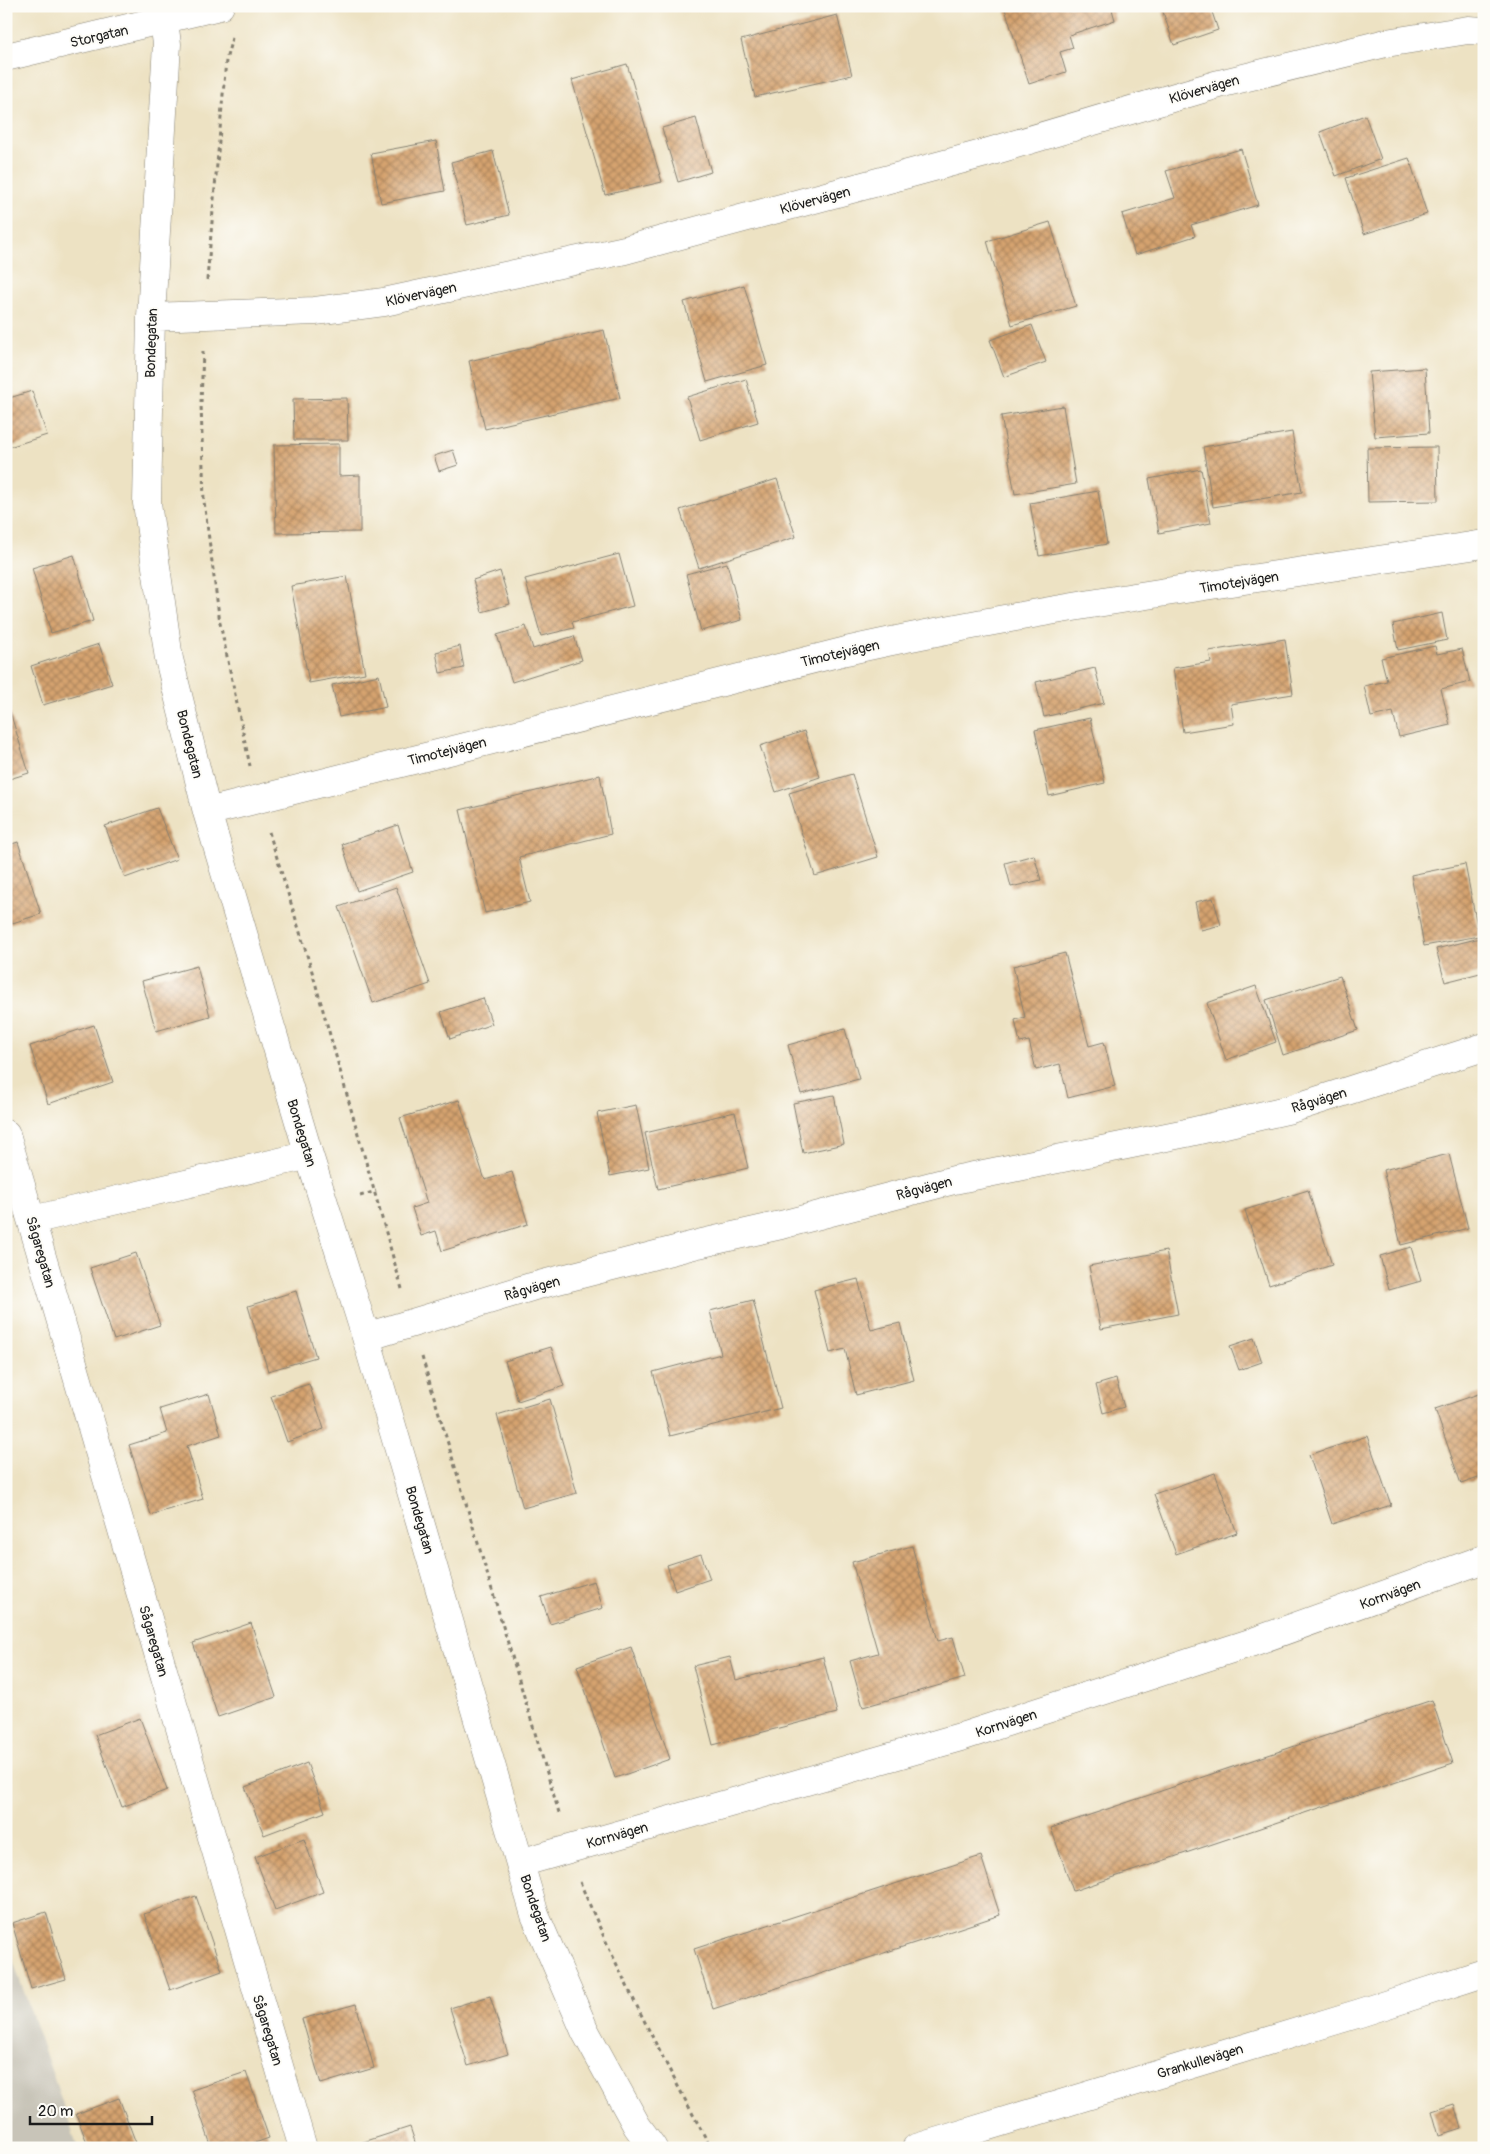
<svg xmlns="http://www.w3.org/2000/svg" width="1490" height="2154" font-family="Pangolin,sans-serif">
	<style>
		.railway { fill: #c8c4b8 }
		.building { fill: url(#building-cross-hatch) }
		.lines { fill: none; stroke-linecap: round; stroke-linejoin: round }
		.minor-casing { stroke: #847f70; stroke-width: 29 }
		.tertiary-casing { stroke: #847f70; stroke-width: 29 }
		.path { stroke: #847f70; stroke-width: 3; stroke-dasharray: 4 4; stroke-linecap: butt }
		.minor { stroke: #fff; stroke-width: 28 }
		.tertiary { stroke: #fff; stroke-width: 28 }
		.labels { text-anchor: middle; stroke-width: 4; stroke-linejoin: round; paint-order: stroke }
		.street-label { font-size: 14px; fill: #1c1c1c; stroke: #fdfcf7 }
	</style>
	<defs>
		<pattern id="building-cross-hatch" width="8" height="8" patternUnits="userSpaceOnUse" patternTransform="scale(1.25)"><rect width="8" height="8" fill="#d5a370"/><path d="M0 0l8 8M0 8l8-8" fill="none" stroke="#ac845b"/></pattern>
	</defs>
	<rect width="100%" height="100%" fill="#fdfcf7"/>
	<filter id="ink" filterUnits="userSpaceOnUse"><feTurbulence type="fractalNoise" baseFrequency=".02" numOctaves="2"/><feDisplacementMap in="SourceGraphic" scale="10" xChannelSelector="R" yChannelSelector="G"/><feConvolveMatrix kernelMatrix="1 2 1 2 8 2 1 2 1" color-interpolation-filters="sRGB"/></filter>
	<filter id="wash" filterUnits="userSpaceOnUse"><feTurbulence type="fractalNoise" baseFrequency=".0096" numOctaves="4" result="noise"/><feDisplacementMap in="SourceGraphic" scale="20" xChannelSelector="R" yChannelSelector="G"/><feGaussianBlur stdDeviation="1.12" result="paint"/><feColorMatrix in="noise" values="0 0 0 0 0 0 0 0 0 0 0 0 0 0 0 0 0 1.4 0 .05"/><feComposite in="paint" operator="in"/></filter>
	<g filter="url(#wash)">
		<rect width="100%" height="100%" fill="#ede2c3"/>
		<path class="railway" d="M6 1940 78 2148H6Z"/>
		<g id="blocks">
			<path class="building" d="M1004 6H1111L1115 20 1069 35 1073 48 1060 52 1066 72 1029 84Z
				M1161 6H1210L1218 30 1174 45Z
				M1214 6H1233V7L1216 12Z
				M837 15 852 75 755 97 741 40Z
				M627 64 662 182 605 195 572 80Z
				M1365 115 1381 159 1336 176 1320 132Z
				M696 118 711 172 678 182 662 128Z
				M436 141 445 191 381 203 371 153Z
				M1241 149 1258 205 1191 225 1195 236 1135 255 1122 214 1175 198 1166 171Z
				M493 151 509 215 467 225 451 162Z
				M1409 158 1427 214 1364 234 1346 178Z
				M1050 222 1076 306 1012 325 987 241Z
				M744 285 767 365 707 382 684 302Z
				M1032 325 1046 362 1004 377 990 340Z
				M604 330 620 398 485 429 469 361Z
				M1425 368 1429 433 1375 437 1369 372Z
				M746 379 758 422 700 440 687 397Z
				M32 391 47 435 6 448V399Z
				M347 398 348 440H294L293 399Z
				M1063 406 1076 484 1015 494 1001 416Z
				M1292 432 1302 492 1213 507 1203 447Z
				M339 444V476L360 475V532L276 533 274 445Z
				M1437 447 1438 501 1368 502 1367 448Z
				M453 450 458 465 439 471 434 456Z
				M1201 469 1211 523 1159 533 1149 479Z
				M777 479 796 537 699 568 680 510Z
				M1098 491 1107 544 1039 556 1030 503Z
				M619 554 633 606 572 622 574 628 541 636 525 579Z
				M74 555 93 621 51 633 32 568Z
				M727 563 742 620 701 631 686 574Z
				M500 571 510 604 482 612 473 580Z
				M347 576 365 673 309 683 291 586Z
				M1442 613 1447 640 1398 650 1393 624Z
				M526 626 533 649 574 636 582 660 512 682 497 635Z
				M1285 639 1293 694 1231 704 1234 724 1183 732 1173 668 1211 662 1209 651Z
				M99 644 112 684 43 705 31 666Z
				M460 646 464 668 440 673 436 652Z
				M1435 646 1437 654 1462 649 1470 682 1441 689 1450 725 1399 737 1393 712 1371 717 1364 686 1387 681 1381 658Z
				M1095 668 1104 703 1044 717 1036 682Z
				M379 675 386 707 339 717 332 685Z
				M10 712 29 773 6 780V713Z
				M1090 718 1105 783 1049 796 1035 730Z
				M804 731 820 777 776 792 760 746Z
				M852 774 878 857 815 876 789 793Z
				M600 775 611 834 519 857 530 902 485 913 460 810Z
				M157 808 177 859 125 878 105 826Z
				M398 825 413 872 357 891 342 844Z
				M18 842 41 914 6 925V846Z
				M1034 855 1041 880 1011 887 1005 863Z
				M1465 864 1479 936 1424 946 1411 875Z
				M396 887 430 984 373 1003 339 907Z
				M1213 898 1221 925 1201 930 1195 902Z
				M1484 937V972L1445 982 1436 949Z
				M1065 953 1089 1046 1104 1042 1115 1086 1068 1098 1060 1064 1036 1070 1029 1041 1020 1043 1015 1020 1025 1017 1013 966Z
				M197 966 210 1016 156 1031 142 981Z
				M1340 976 1358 1030 1283 1055 1266 1000Z
				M1256 986 1276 1042 1226 1060 1207 1003Z
				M483 998 492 1024 450 1039 441 1012Z
				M94 1025 113 1082 48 1104 30 1046Z
				M845 1029 859 1079 801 1094 788 1045Z
				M834 1095 844 1144 803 1153 793 1103Z
				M459 1100 485 1180 512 1172 528 1224 442 1251 436 1231 421 1236 412 1208 427 1203 400 1118Z
				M636 1105 649 1168 610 1176 597 1113Z
				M735 1112 748 1168 658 1189 645 1133Z
				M1449 1154 1468 1228 1401 1245 1383 1170Z
				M1308 1190 1332 1265 1269 1285 1245 1210Z
				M1411 1247 1421 1281 1389 1290 1380 1256Z
				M1166 1251 1178 1314 1101 1329 1089 1266Z
				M136 1253 160 1325 114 1340 90 1268Z
				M858 1279 871 1330 900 1323 914 1380 856 1395 845 1349 830 1353 814 1290Z
				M296 1291 316 1357 268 1371 248 1306Z
				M753 1300 781 1408 670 1436 653 1372 721 1354 710 1311Z
				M1254 1338 1262 1362 1239 1370 1230 1346Z
				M551 1347 564 1386 518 1401 505 1361Z
				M1116 1379 1124 1407 1103 1413 1096 1385Z
				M309 1384 324 1429 287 1442 271 1396Z
				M1484 1392V1476L1461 1484 1435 1409Z
				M209 1394 221 1435 187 1446 203 1499 151 1515 129 1445 167 1433 160 1409Z
				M550 1399 577 1493 523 1508 497 1415Z
				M1367 1436 1391 1505 1332 1524 1309 1455Z
				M1215 1473 1237 1533 1176 1554 1154 1494Z
				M912 1546 938 1641 953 1637 965 1678 863 1707 850 1661 878 1653 852 1562Z
				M701 1554 710 1579 675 1591 667 1565Z
				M594 1581 603 1608 550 1624 541 1597Z
				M251 1623 276 1697 218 1717 193 1643Z
				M631 1647 670 1759 615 1778 577 1666Z
				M730 1657 736 1680 823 1657 837 1713 713 1745 693 1666Z
				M1432 1700 1453 1763 1073 1891 1051 1828Z
				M140 1718 167 1790 122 1807 95 1735Z
				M307 1763 325 1812 264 1835 245 1787Z
				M304 1839 323 1892 275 1910 255 1857Z
				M981 1856 1000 1915 713 2009 694 1949Z
				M196 1896 222 1971 170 1990 144 1914Z
				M46 1912 66 1979 31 1989 12 1923Z
				M490 1996 508 2054 468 2066 450 2008Z
				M356 2004 374 2068 321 2084 302 2019Z
				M246 2072 269 2138 241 2148H212L192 2090Z
				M119 2098 136 2143 124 2148H89L76 2114Z
				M1454 2104 1461 2129 1439 2136 1432 2111Z
				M410 2127 417 2148H351V2146Z"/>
		</g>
	</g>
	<g filter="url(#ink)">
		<use href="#blocks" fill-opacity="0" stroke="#847f70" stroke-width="1"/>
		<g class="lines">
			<defs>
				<path id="minor" d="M162 6 167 44 151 317 147 503 169 659 207 812 309 1155 366 1337 535 1915 585 2031 637 2126 653 2148
					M6 57 220 6
					M151 317 315 311 384 302 625 250 982 154 1219 84 1386 43 1468 30 1484 31
					M207 812 846 651C1056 604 1271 577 1484 544
					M6 1134 303 2148
					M32 1220 309 1155
					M366 1337 531 1287 698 1244 781 1225 954 1180 1186 1133 1291 1109 1484 1047
					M520 1863 964 1736 1250 1643 1484 1559"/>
				<path id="tertiary" d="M916 2148 1360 2013 1484 1973"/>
			</defs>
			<use href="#minor" class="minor-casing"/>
			<use href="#tertiary" class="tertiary-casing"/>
			<path class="path" d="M207 280 226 60 232 38
				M203 351 201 403 204 501 220 623 250 766
				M269 832 311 968 402 1289
				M360 1196 376 1191
				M422 1357 560 1816
				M580 1882C618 1973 664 2061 711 2148"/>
			<use href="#minor" class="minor"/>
			<use href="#tertiary" class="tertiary"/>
		</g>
	</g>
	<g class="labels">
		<g class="street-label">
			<text transform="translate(99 36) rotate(-13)" y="5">Storgatan</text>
			<text transform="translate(1204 89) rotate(-16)" y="5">Klövervägen</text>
			<text transform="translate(815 200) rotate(-15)" y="5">Klövervägen</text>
			<text transform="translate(421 294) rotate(-12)" y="5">Klövervägen</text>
			<text transform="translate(151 343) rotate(-88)" y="5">Bondegatan</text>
			<text transform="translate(1239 582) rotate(-9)" y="5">Timotejvägen</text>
			<text transform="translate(840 653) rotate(-13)" y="5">Timotejvägen</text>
			<text transform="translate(190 744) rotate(76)" y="5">Bondegatan</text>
			<text transform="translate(447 751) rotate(-14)" y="5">Timotejvägen</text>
			<text transform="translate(1319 1100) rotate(-17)" y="5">Rågvägen</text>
			<text transform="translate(302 1133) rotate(73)" y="5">Bondegatan</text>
			<text transform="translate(924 1188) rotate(-15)" y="5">Rågvägen</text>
			<text transform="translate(41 1252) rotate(74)" y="5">Sågaregatan</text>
			<text transform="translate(532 1288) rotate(-16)" y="5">Rågvägen</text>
			<text transform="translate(420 1520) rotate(74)" y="5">Bondegatan</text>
			<text transform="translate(1390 1594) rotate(-20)" y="5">Kornvägen</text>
			<text transform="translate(154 1641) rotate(74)" y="5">Sågaregatan</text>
			<text transform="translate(1006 1723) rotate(-18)" y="5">Kornvägen</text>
			<text transform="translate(617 1835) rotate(-16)" y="5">Kornvägen</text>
			<text transform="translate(536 1908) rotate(71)" y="5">Bondegatan</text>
			<text transform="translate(268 2030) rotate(73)" y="5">Sågaregatan</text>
			<text transform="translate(1200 2061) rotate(-17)" y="5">Grankullevägen</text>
		</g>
	</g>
	<rect width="1490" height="2154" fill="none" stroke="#fdfcf7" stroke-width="25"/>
	<path d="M30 2116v8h122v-8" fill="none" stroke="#1c1c1c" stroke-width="2.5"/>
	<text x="38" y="2116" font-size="15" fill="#1c1c1c" stroke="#fdfcf7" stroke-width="4" paint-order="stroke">20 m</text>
</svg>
